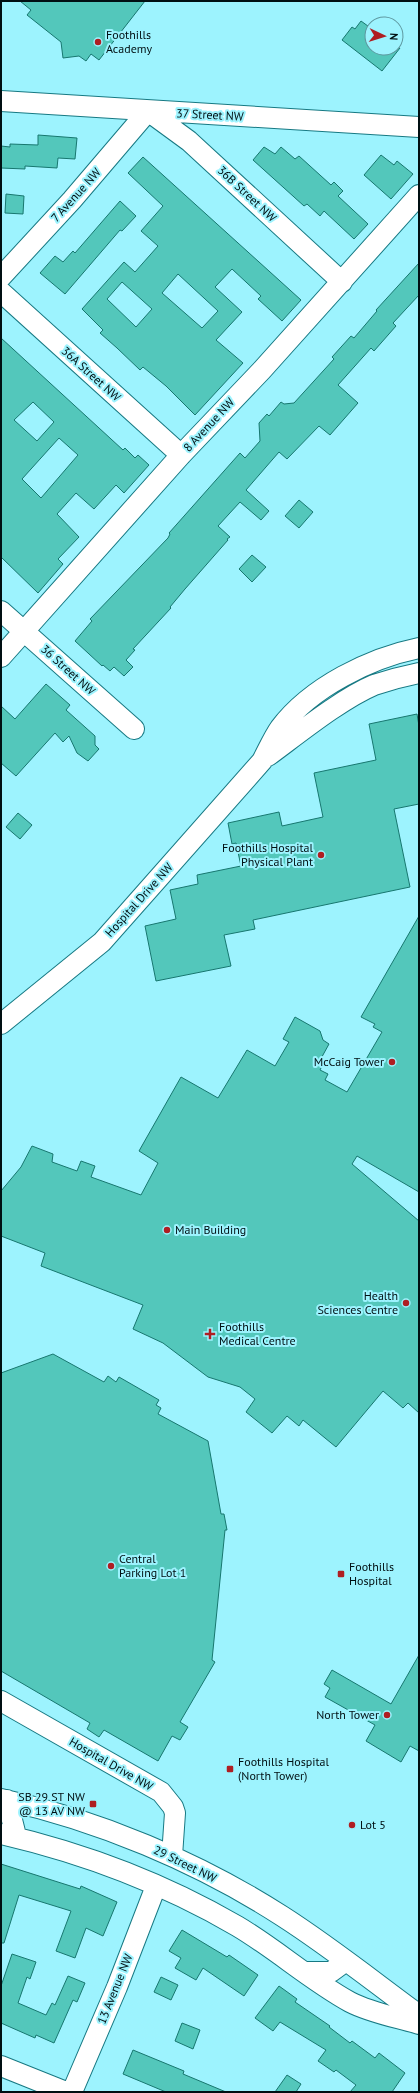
<svg xmlns="http://www.w3.org/2000/svg" width="420" height="2093" font-family="'PT Sans',sans-serif">
	<style>
		.building { fill: #53c7bb; stroke: #17776f; fill-rule: evenodd }
		.lines { fill: none; stroke-linecap: round; stroke-linejoin: round }
		.minor-casing { stroke: #177983; stroke-width: 22 }
		.minor { stroke: #fff; stroke-width: 20 }
		.poi-dot { fill: #af1e22; stroke: #9df3fe; stroke-width: 1.5 }
		.labels { text-anchor: middle; stroke-width: 4; stroke-linejoin: round; paint-order: stroke }
		.poi-label { font-size: 12px; fill: #000f12; stroke: #9df3fe; text-anchor: start }
		.street-label { font-size: 12px; fill: #000f12; stroke: #9df3fe }
	</style>
	<rect width="100%" height="100%" fill="#9df3fe"/>
	<path class="building" d="M20 1H145L99 60 91 54 86 61 79 56 63 58 61 42 27 15 31 10Z
		M361 21 372 29V48H400L382 71 342 40 352 27 355 29Z
		M38 135 77 138 75 159 58 158 57 168 25 166V169L1 168V146L10 147V144L38 145Z
		M264 147 275 154 281 147 295 159 299 156 331 185 334 182 343 191 338 196 368 224 354 239 324 211 320 216 307 204 304 206 253 160Z
		M381 155 394 165 397 161 413 174 391 199 364 175Z
		M143 157 301 300 282 321 258 299 261 296 232 269 215 287 242 312 216 340 243 363 195 415 166 386 143 367 140 370 117 348 100 333 103 330 82 309 124 262 135 272 158 246 141 231 163 206 128 173ZM178 274 218 311 202 328 162 293ZM122 282 152 309 136 327 107 299Z
		M6 194 24 196 23 214 5 213Z
		M120 201 136 216 122 231 120 230 65 294 40 273 55 256 63 262 73 251 75 253Z
		M419 263V295L393 323 396 326 374 351 371 348 338 385 358 403 330 435 319 426 287 459 279 452 246 490 269 511 261 520 240 502 218 526 230 537 227 539 228 540 185 589 170 607 171 608 133 649 135 650 126 660 133 667 124 676 114 667 110 671 103 665 102 666 75 641 92 621 90 619 168 538 170 534 169 533 240 453 245 458 260 441 259 423 267 414 269 416 281 402 284 404 294 403 334 359 332 357 351 336 354 338 377 311 376 310Z
		M1 338 123 450 125 448 135 458 138 455 149 465 124 493 116 485 94 509 76 493 57 514 79 537 58 559 63 564 38 593 1 557ZM33 402 54 422 37 441 14 420ZM59 438 78 455 41 498 22 479Z
		M299 500 313 512 299 528 285 516Z
		M252 555 266 567 252 582 239 569Z
		M46 684 70 705 66 710 95 736V745L99 749 88 761 77 753 69 736 63 742 55 733 16 776 1 763V706L15 719Z
		M417 714 419 726V804L394 809 410 887 253 920 255 929 224 935 231 966 156 981 145 926 176 919 170 890 198 884 197 875 241 866 236 843 232 844 228 823 279 812 282 826 323 817 314 773 376 760 369 724Z
		M18 813 32 825 20 839 6 827Z
		M419 916V1192L357 1156 352 1164 419 1221V1413L408 1403 403 1408 383 1391 336 1447 303 1420 299 1426 287 1416 272 1433 246 1412 255 1399 240 1387 208 1377 163 1343 133 1329 143 1305 41 1266 45 1253 1 1236V1191L21 1167 32 1146 53 1154 52 1162 77 1171 81 1161 95 1166 91 1177 141 1195 158 1163 139 1151 181 1077 218 1098 247 1050 275 1066 289 1042 283 1039 295 1017 320 1031 323 1040 329 1044 318 1064 322 1066 320 1070 328 1074 325 1080 347 1092 382 1032 373 1027 375 1024 361 1017Z
		M53 1354 104 1382 108 1376 116 1382 119 1377 159 1400 156 1405 161 1408 158 1414 208 1441 221 1514H224L227 1530H225L212 1660 215 1662 180 1722 188 1727 180 1740 172 1736 158 1761 104 1730 99 1737 87 1729 90 1723 1 1671V1373Z
		M419 1655V1751L410 1746 401 1762 366 1741 375 1725 325 1697 330 1688 324 1684 332 1670 391 1704Z
		M1 1864 80 1889 81 1886 117 1902 103 1936 86 1928 75 1958 56 1951 71 1911 19 1895 4 1943H1Z
		M182 1930 227 1957 229 1955 258 1975 244 1996 203 1968 196 1980 175 1968 181 1958 169 1951Z
		M12 1954 36 1962 30 1979 27 1977 18 2003 46 2015 52 2003 55 2005 68 1976 85 1983 77 2002 73 2000 54 2043 36 2035 35 2038 1 2023V1986Z
		M161 1977 178 1985 171 2000 154 1992Z
		M279 1986 297 1999 295 2002 330 2026 329 2027 350 2043 352 2041 375 2058 379 2053 405 2073 392 2092H350L356 2085 336 2070 334 2072 318 2061 326 2050 280 2022 273 2031 255 2018Z
		M182 2023 200 2030 193 2049 175 2041Z
		M133 2050 184 2071 183 2074 226 2092H166L123 2074Z
		M287 2075 301 2084 296 2092H275Z"/>
	<g class="lines">
		<defs>
			<path id="minor" d="M1 101 419 127
				M148 111 189 141 342 282
				M1 277 72 200 148 111
				M1 292 181 455
				M1 611 134 729
				M1 657 181 455 262 370 419 195
				M268 756C298 734 341 699 374 685 389 680 404 676 419 673
				M1 1024 102 942 262 761C268 750 273 738 280 728 311 687 370 658 419 648
				M1 1701 161 1792 173 1807 175 1813 172 1856
				M1 1799C98 1820 198 1862 282 1916 329 1946 374 1982 419 2015
				M7 1800 16 1836
				M1 1834C83 1853 163 1883 237 1926 276 1949 310 1980 350 2002 371 2013 396 2017 419 2024
				M304 1972H331L346 1961
				M1 2066 66 2092
				M72 2092 117 1987 156 1886"/>
		</defs>
		<use href="#minor" class="minor-casing"/>
		<use href="#minor" class="minor"/>
	</g>
	<g class="poi-dot">
		<circle cx="98" cy="42" r="4"/>
		<circle cx="321" cy="855" r="4"/>
		<circle cx="392" cy="1062" r="4"/>
		<circle cx="167" cy="1230" r="4"/>
		<circle cx="406" cy="1303" r="4"/>
		<path d="M208 1328h4v4h4v4h-4v4h-4v-4h-4v-4h4z"/>
		<circle cx="111" cy="1566" r="4"/>
		<rect x="337" y="1570" width="8" height="8" rx="2"/>
		<circle cx="387" cy="1715" r="4"/>
		<rect x="226" y="1765" width="8" height="8" rx="2"/>
		<rect x="89" y="1800" width="8" height="8" rx="2"/>
		<circle cx="352" cy="1825" r="4"/>
	</g>
	<g class="labels">
		<g class="poi-label">
			<text x="106" y="39">Foothills<tspan x="106" dy="14">Academy</tspan></text>
			<text x="313" y="852" text-anchor="end">Foothills Hospital<tspan x="313" dy="14">Physical Plant</tspan></text>
			<text x="384" y="1066" text-anchor="end">McCaig Tower</text>
			<text x="175" y="1234">Main Building</text>
			<text x="398" y="1300" text-anchor="end">Health<tspan x="398" dy="14">Sciences Centre</tspan></text>
			<text x="219" y="1331">Foothills<tspan x="219" dy="14">Medical Centre</tspan></text>
			<text x="119" y="1563">Central<tspan x="119" dy="14">Parking Lot 1</tspan></text>
			<text x="349" y="1571">Foothills<tspan x="349" dy="14">Hospital</tspan></text>
			<text x="379" y="1719" text-anchor="end">North Tower</text>
			<text x="238" y="1766">Foothills Hospital<tspan x="238" dy="14">(North Tower)</tspan></text>
			<text x="85" y="1801" text-anchor="end">SB 29 ST NW<tspan x="85" dy="14">@ 13 AV NW</tspan></text>
			<text x="360" y="1829">Lot 5</text>
		</g>
		<g class="street-label">
			<text transform="translate(210 115) rotate(3)" y="4">37 Street NW</text>
			<text transform="translate(247 194) rotate(43)" y="4">36B Street NW</text>
			<text transform="translate(76 195) rotate(-48)" y="4">7 Avenue NW</text>
			<text transform="translate(91 374) rotate(42)" y="4">36A Street NW</text>
			<text transform="translate(209 425) rotate(-47)" y="4">8 Avenue NW</text>
			<text transform="translate(68 670) rotate(42)" y="4">36 Street NW</text>
			<text transform="translate(139 900) rotate(-48)" y="4">Hospital Drive NW</text>
			<text transform="translate(111 1764) rotate(30)" y="4">Hospital Drive NW</text>
			<text transform="translate(185 1864) rotate(26)" y="4">29 Street NW</text>
			<text transform="translate(115 1989) rotate(-68)" y="4">13 Avenue NW</text>
		</g>
	</g>
	<rect width="420" height="2093" fill="none" stroke="#000f12" stroke-width="4"/>
	<g transform="translate(384 36) rotate(94)"><circle r="19" fill="#9df3fe" stroke="#5e98a0"/>
	<path d="M0-3L7 15L0 10L-7 15Z" fill="#af1e22"/>
	<text y="-6" font-size="11" font-weight="bold" text-anchor="middle" fill="#000f12">N</text>
	</g>
</svg>
